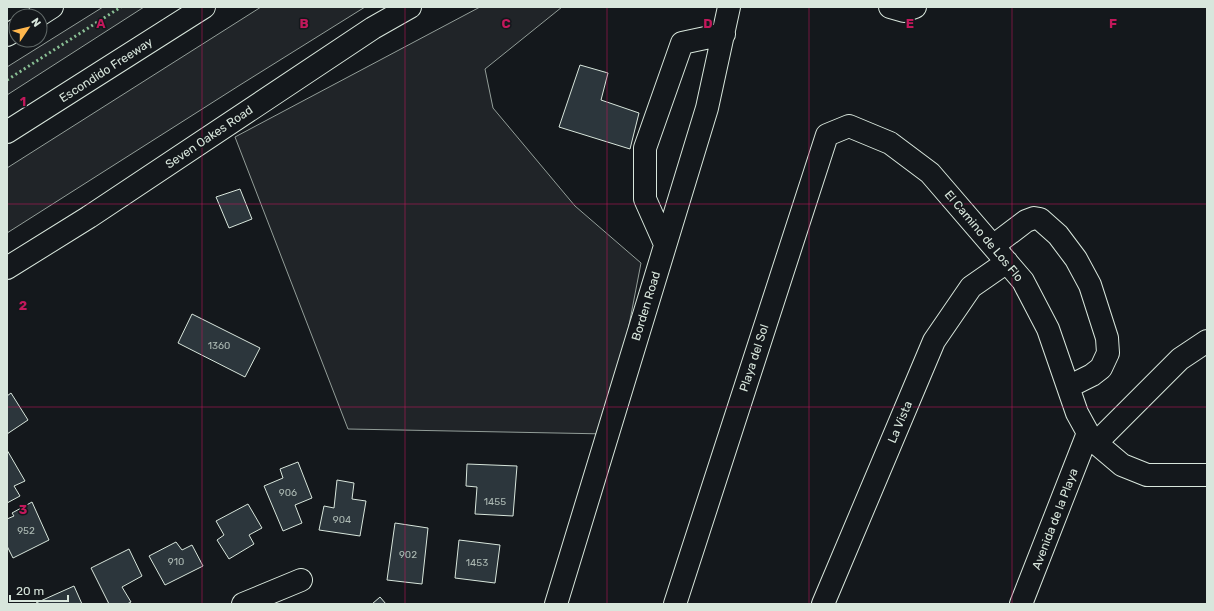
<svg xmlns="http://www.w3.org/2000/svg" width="1214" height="611" font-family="Rubik,sans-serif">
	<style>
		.green { fill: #202428; stroke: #939e99 }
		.building { fill: #2c363c; stroke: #d8e6dc }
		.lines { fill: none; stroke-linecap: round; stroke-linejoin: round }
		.minor-casing { stroke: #d8e6dc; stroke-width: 24 }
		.highway-casing { stroke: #d8e6dc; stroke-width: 24 }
		.minor { stroke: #14181c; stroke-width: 22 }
		.highway { stroke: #14181c; stroke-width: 22 }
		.hedge { stroke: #8ac095; stroke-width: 3; stroke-dasharray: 2 3; stroke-linecap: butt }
		.grid { fill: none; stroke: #c2185b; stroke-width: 1; stroke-opacity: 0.55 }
		.labels { text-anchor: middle; stroke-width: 3; stroke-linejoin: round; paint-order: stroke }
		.number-label { font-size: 10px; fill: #adbab4 }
		.street-label { font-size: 12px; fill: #d8e6dc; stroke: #14181c }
		.grid-label { font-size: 13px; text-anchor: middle; font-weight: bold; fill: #c2185b; stroke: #14181c; stroke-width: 3; stroke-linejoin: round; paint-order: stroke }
	</style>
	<rect width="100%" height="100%" fill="#14181c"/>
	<path class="green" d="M103 7H144L7 95V67Z
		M261 7H365L240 85 7 233V168Z
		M480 7H562L485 69 493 108 575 206 641 263 608 434 348 429 235 137Z"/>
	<path class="building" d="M580 65 608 73 601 100 639 113 630 149 559 127Z
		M240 189 252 219 229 228 216 197Z
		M192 314 260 348 245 377 178 343Z
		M11 393 28 420 7 434V396Z
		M7 450 25 481 14 486 20 496 7 503Z
		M298 462 312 498 295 505 302 523 283 531 264 486 283 478 280 469Z
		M467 464 517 466 513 516 475 514 477 487 466 486Z
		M337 480 354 483 352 499 366 501 360 536 319 530 324 506 334 508Z
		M32 502 49 540 13 558 7 546V519L14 516 12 513Z
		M248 504 262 528 249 535 254 544 229 559 217 540 224 535 216 521Z
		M395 523 428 528 422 584 387 580Z
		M459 540 500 545 495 583 455 578Z
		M176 542 182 550 192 545 203 566 165 585 149 556Z
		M129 549 142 576 122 587 131 602 127 604H109L91 568Z
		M74 586 82 604H37L36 603Z
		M380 597 386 604H372Z"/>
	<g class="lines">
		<defs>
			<path id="minor" d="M890 7 904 11 915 7
				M665 244 645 199V148L682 43 724 34
				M993 246 1026 221 1034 218 1040 219 1058 235 1076 259 1090 285 1107 338 1108 353 1101 368 1092 375 1068 387
				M7 268 89 217 373 28 410 7
				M1096 443 1180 359 1207 341
				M243 604 301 580
				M556 604 707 108 729 7
				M675 604 827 135 849 126 890 143 930 173 1023 281 1048 329 1077 413 1088 433 1096 443 1122 465 1147 475H1207
				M823 604 934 341 971 287 1007 262
				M1021 604 1088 433"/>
			<path id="highway" d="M38 16 52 7
				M7 35 16 30
				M7 132 204 7"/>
		</defs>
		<use href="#minor" class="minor-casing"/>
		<use href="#highway" class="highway-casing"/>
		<use href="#minor" class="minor"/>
		<use href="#highway" class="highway"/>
		<path class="hedge" d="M7 80 121 7"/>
	</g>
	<path class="grid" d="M202 7V604M405 7V604M607 7V604M809 7V604M1012 7V604M7 204H1207M7 407H1207"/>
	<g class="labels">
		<g class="number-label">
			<text x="219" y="349">1360</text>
			<text x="288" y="496">906</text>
			<text x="495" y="505">1455</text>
			<text x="342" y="523">904</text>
			<text x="26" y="534">952</text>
			<text x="408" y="558">902</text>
			<text x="176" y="565">910</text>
			<text x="477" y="566">1453</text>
		</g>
		<g class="street-label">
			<text transform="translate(106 70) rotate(-33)" y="4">Escondido Freeway</text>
			<text transform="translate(209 137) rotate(-34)" y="4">Seven Oakes Road</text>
			<text transform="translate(984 236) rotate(50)" y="4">El Camino de Los Flo</text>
			<text transform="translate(646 306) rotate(-73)" y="4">Borden Road</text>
			<text transform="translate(754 358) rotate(-72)" y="4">Playa del Sol</text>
			<text transform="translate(900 422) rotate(-67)" y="4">La Vista</text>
			<text transform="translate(1055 519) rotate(-69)" y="4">Avenida de la Playa</text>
		</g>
	</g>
	<g class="grid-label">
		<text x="101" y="28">A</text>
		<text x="304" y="28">B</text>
		<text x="506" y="28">C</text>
		<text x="708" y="28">D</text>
		<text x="910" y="28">E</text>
		<text x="1113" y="28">F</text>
		<text x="23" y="106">1</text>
		<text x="23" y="310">2</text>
		<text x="23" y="514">3</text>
	</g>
	<rect width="1214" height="611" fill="none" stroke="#d8e6dc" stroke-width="16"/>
	<g transform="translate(28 28) rotate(55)"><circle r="19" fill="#14181c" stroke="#626a69"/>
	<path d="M0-3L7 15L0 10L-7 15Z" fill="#ffb74d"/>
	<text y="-6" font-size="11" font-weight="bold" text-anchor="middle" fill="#d8e6dc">N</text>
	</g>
	<path d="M10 595v6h58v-6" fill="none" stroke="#d8e6dc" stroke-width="2"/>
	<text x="16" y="595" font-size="12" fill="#d8e6dc" stroke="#14181c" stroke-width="3" paint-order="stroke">20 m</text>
</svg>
